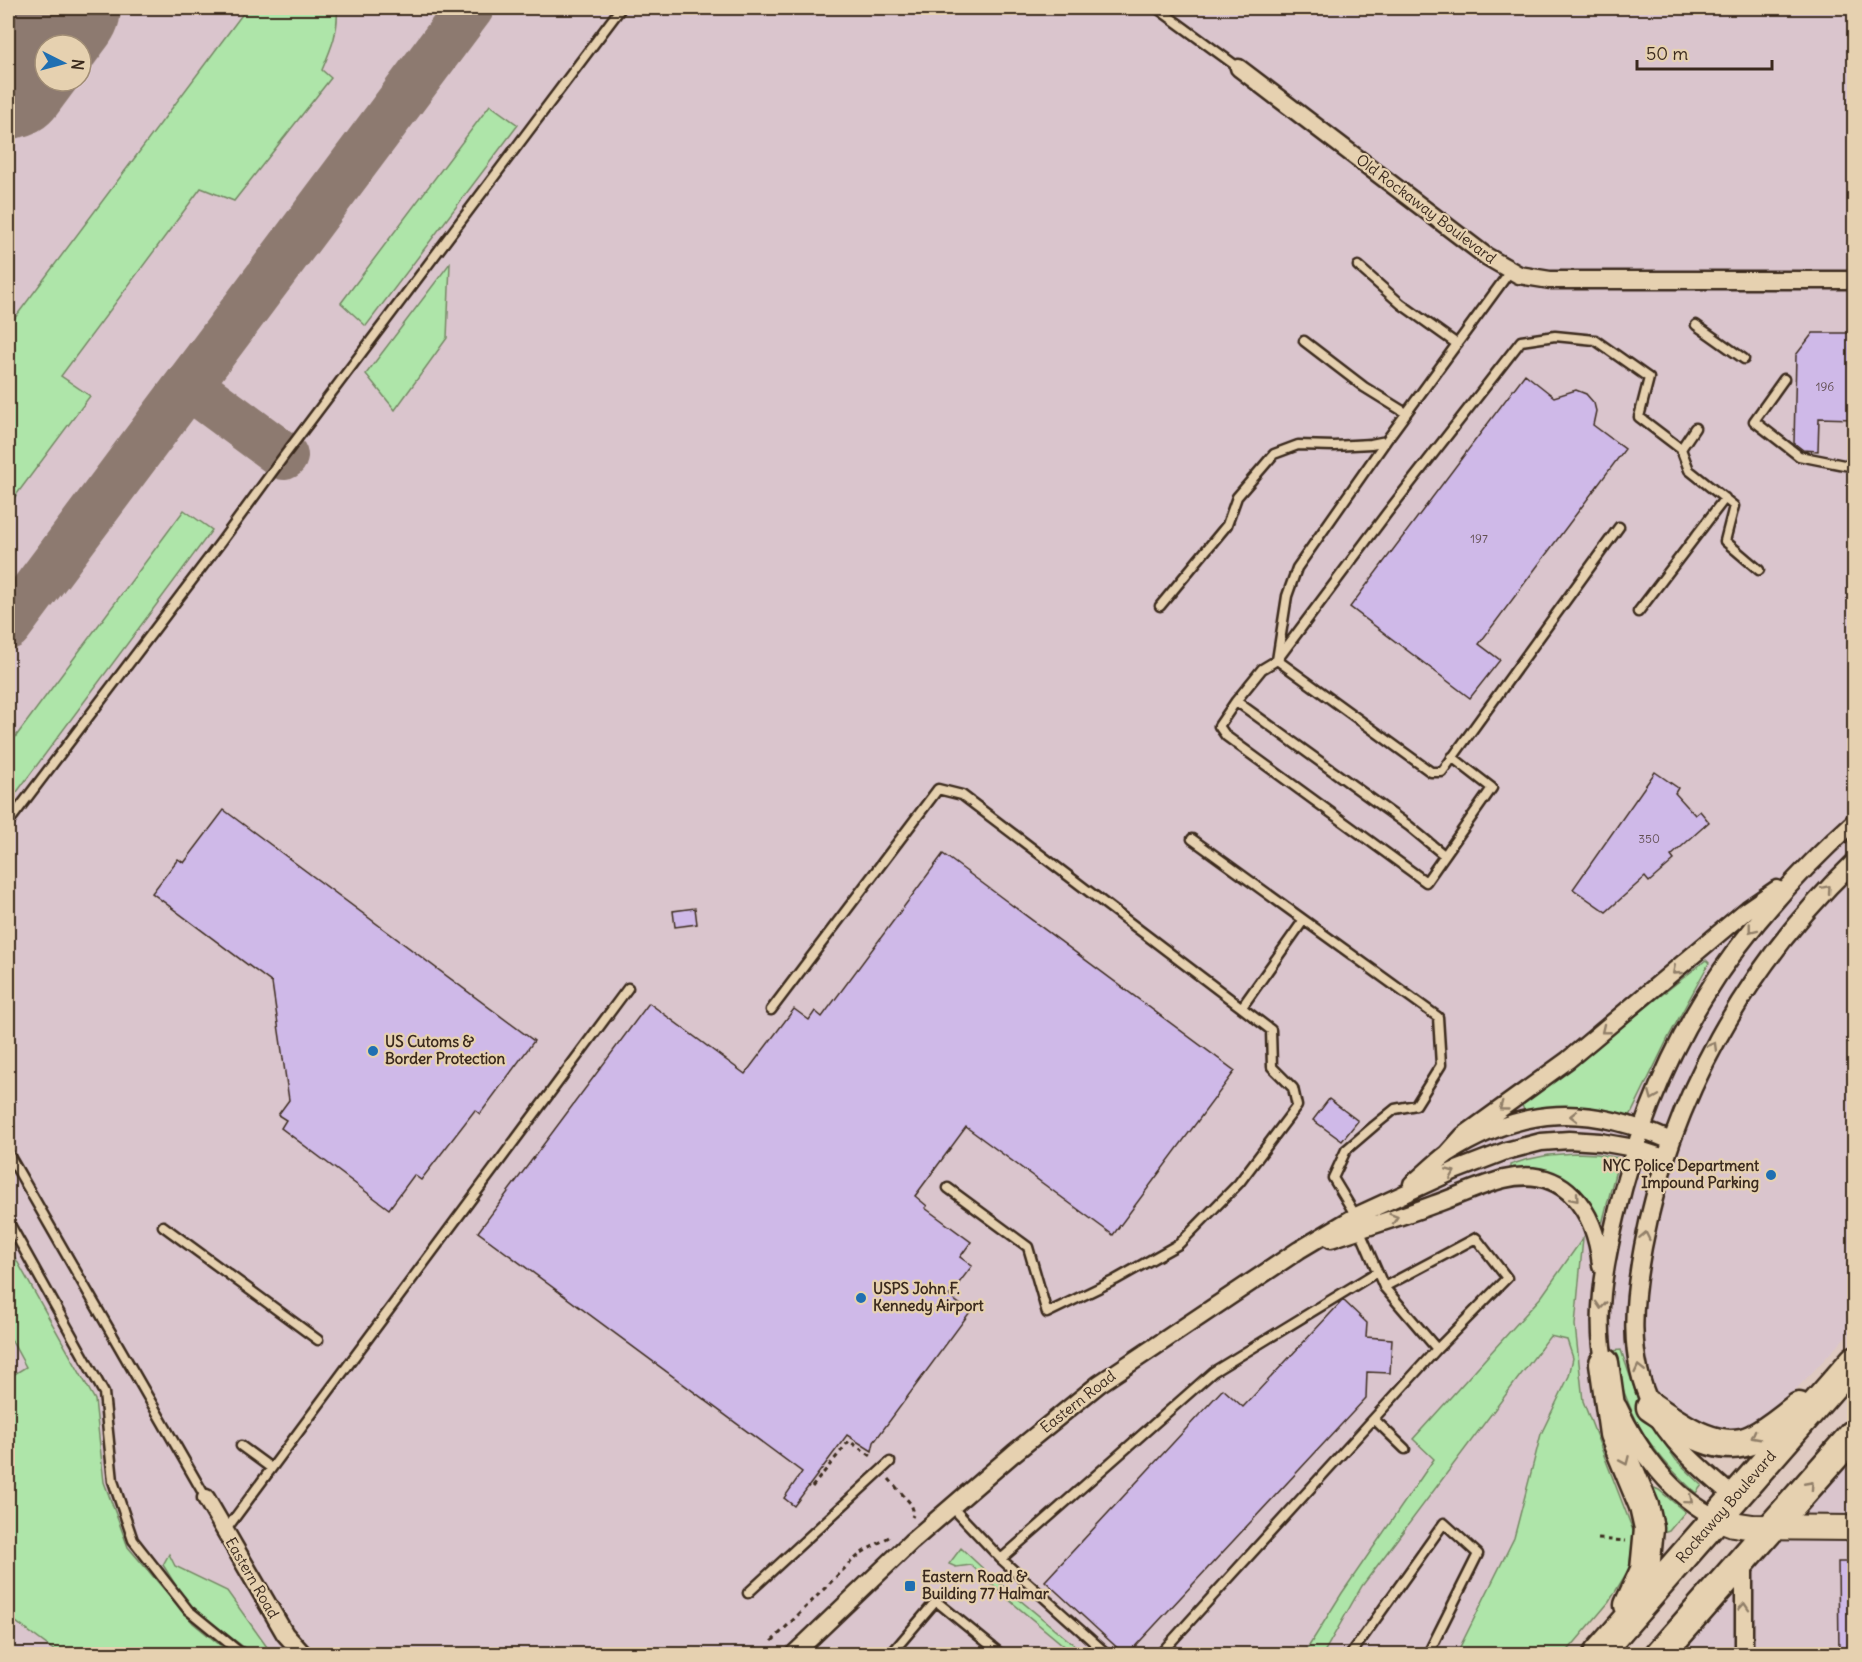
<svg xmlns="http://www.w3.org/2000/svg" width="1862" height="1662" font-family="Delius,sans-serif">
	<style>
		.built { fill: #dac5cd; fill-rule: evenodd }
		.green { fill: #aee5a9; stroke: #748864; stroke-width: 1.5 }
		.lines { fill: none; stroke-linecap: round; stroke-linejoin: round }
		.taxiway { stroke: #8d7a70; stroke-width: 48 }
		.runway { stroke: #8d7a70; stroke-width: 122 }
		.building { fill: #cfb9e8; stroke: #3b2a1e; stroke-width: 1.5 }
		.service-casing { stroke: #3b2a1e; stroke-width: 13 }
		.minor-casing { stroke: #3b2a1e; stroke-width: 21 }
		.secondary-casing { stroke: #3b2a1e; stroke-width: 28 }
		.trunk-casing { stroke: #3b2a1e; stroke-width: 33 }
		.path { stroke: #3b2a1e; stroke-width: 3; stroke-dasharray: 4.5 4.5; stroke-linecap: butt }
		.service { stroke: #e6d1b0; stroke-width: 8 }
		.minor { stroke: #e6d1b0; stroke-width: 16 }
		.secondary { stroke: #e6d1b0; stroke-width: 24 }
		.trunk { stroke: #e6d1b0; stroke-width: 28 }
		.oneway { stroke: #907e67 }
		.poi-dot { fill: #1f6fb2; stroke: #e6d1b0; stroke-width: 2 }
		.labels { text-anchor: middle; stroke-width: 4.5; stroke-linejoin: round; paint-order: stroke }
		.number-label { font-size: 12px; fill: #604e50 }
		.street-label { font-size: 15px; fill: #3b2a1e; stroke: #e6d1b0 }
		.poi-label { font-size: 15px; font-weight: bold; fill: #3b2a1e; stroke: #e6d1b0; text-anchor: start }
	</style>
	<rect width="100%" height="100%" fill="#dfcac1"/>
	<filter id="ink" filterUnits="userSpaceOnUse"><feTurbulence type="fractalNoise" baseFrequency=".0167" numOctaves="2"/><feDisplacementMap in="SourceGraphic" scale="12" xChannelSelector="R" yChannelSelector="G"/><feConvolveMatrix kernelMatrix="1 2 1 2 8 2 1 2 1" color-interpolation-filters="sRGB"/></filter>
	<g filter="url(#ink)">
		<path class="built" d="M8 8H1854V1328L1765 1422 1738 1432 1707 1431 1680 1417 1660 1391 1604 1455 1634 1533 1629 1569 1609 1602 1565 1654H8ZM45 45H81V81H45Z
			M1854 1454V1654H1675L1811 1505Z"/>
		<path class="green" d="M247 8H337C339 31 331 49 322 70L331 78 234 201 201 188 61 376 90 396 8 506V327Z
			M490 105 518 125 366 326 341 303Z
			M450 263 447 338 395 410 366 374Z
			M184 510 212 530 8 804V747Z
			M1706 960 1709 963 1668 1038 1630 1116C1590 1106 1565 1105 1524 1110L1522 1105Z
			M1575 1153 1597 1154 1619 1158 1602 1224C1579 1180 1560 1167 1510 1170V1165L1525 1160 1549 1155Z
			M1583 1238 1575 1325 1583 1401 1634 1533 1629 1569 1609 1602 1565 1654H1459L1460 1647 1514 1538 1541 1434 1569 1376 1573 1358 1567 1340 1550 1336 1362 1586 1323 1654H1304L1342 1593 1434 1459 1413 1439 1542 1296Z
			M8 1245 95 1400 104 1482 128 1547 193 1623 231 1654H59L8 1616V1378L26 1367 8 1334Z
			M1621 1350 1642 1411 1676 1460 1702 1485 1696 1493C1648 1450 1627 1415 1612 1351Z
			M1652 1487 1659 1490 1685 1512 1669 1531 1660 1534Z
			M961 1548 992 1577 1085 1654H1074L1003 1595 971 1565 956 1567 949 1564Z
			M169 1554 175 1566 227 1591 272 1654H253L188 1605 163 1565Z"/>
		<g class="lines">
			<path class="taxiway" d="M54 16 58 8
				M188 385 284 456
				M8 626 470 8"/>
			<path class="runway" d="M8 78 60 8"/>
		</g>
		<path class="building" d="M1813 333H1854V419L1819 418 1818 451 1803 450 1794 443 1796 355Z
			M1525 374 1554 397 1576 390 1586 394 1594 403 1596 411 1593 425 1625 449 1479 644 1500 660 1470 698 1350 607Z
			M1655 772 1678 788 1675 793 1695 815 1700 811 1709 822 1671 856 1674 860 1649 882 1645 877 1606 912 1573 889Z
			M224 810 534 1041 480 1114 475 1110 421 1180 414 1175 389 1209 281 1128 286 1120 278 1115 289 1100 272 983 152 893 178 859 184 863Z
			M943 854 1235 1071 1113 1235 966 1127 915 1196 927 1206 925 1208 971 1242 960 1257 972 1266 949 1296 970 1312 874 1442 872 1451 847 1435 794 1506 784 1498 802 1472 478 1232 649 1003 745 1074 794 1009 809 1020 815 1011 822 1017Z
			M695 908 697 924 675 927 673 911Z
			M1329 1099 1358 1121 1342 1141 1313 1120Z
			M1343 1300 1367 1323 1366 1337 1392 1339 1390 1373 1367 1372 1366 1398 1128 1654H1124L1045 1581 1223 1389 1243 1407Z
			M1838 1562H1854V1654H1839Z"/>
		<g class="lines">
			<defs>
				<path id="service" d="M1157 8 1239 68
					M1358 266 1401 304 1457 344
					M1696 325 1744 359
					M1304 341 1364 387 1406 413
					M1784 379 1754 421 1799 456 1854 467
					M1386 441 1297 568 1287 596 1277 660 1431 772H1442L1619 527
					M1681 449 1689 470 1734 506 1725 541 1759 570
					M1160 606 1227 525 1237 497 1274 454 1298 445 1334 446 1371 444 1386 441 1511 270
					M1638 612 1725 498
					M1236 701 1219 726 1226 736 1426 882 1492 788 1452 757
					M8 823 221 542 284 456 621 8
					M1192 839 1438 1017 1441 1065 1416 1105 1395 1109 1374 1126 1346 1150 1333 1178 1356 1216
					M1444 855 1409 826 1236 701 1262 669 1277 660 1387 513 1521 341 1555 336 1595 340 1649 378 1639 417 1681 449 1695 428
					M1242 1007 1303 921
					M771 1010 938 789 962 795 1271 1030 1272 1067 1293 1088 1297 1106 1239 1183 1179 1244 1115 1280 1047 1313 1028 1247 948 1188
					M8 1153 206 1498
					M8 1221 104 1393 113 1481 133 1540 188 1610 242 1654
					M163 1226 318 1340
					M1384 1287 1476 1238 1507 1278 1437 1349
					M1374 1419 1405 1449
					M241 1446 271 1468
					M952 1507 1001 1559
					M225 1531 628 988
					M748 1593 890 1462
					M891 1654 936 1601 1001 1654
					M1107 1654 1001 1559 1213 1372 1377 1272
					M1160 1654 1437 1349 1384 1287 1359 1229
					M1351 1654 1444 1523 1478 1554 1428 1654"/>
				<path id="minor" d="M1239 68 1486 256 1519 275 1550 280H1854
					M1446 1155 1463 1136 1568 1060 1748 909 1777 889
					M1412 1184C1423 1175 1435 1163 1447 1154 1523 1105 1589 1104 1671 1141
					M1331 1239C1366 1227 1401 1217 1435 1204 1458 1196 1480 1185 1504 1179 1565 1165 1595 1210 1601 1265
					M1606 1370C1594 1320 1604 1267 1616 1217 1655 1052 1728 935 1854 822
					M1618 1406C1638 1450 1672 1497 1717 1518
					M1734 1497C1704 1471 1670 1444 1652 1407 1627 1357 1633 1300 1643 1247 1671 1098 1746 966 1854 862
					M206 1498 285 1634 303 1654
					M794 1654 911 1542 1014 1453 1099 1384 1299 1250 1356 1216 1454 1171 1506 1151 1541 1142 1569 1140 1600 1142 1634 1148 1665 1158
					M1744 1654V1559"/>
				<path id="secondary" d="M1717 1518 1733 1524 1753 1527 1854 1528"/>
				<path id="trunk" d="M1604 1363 1614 1434 1644 1506 1649 1528 1645 1570 1629 1605
					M1651 1407C1679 1426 1718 1456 1753 1439 1770 1431 1785 1417 1799 1407
					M1598 1654 1854 1361
					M1660 1654 1854 1434"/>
			</defs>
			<use href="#service" class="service-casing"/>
			<use href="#minor" class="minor-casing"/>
			<use href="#secondary" class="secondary-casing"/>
			<use href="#trunk" class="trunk-casing"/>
			<path class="path" d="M889 1479 911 1504 914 1513 912 1517
				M812 1487 849 1441 874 1458
				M1598 1539 1626 1541
				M772 1641 851 1562 863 1552 889 1537"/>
			<use href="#service" class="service"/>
			<use href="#minor" class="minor"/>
			<use href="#secondary" class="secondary"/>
			<use href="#trunk" class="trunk"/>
		</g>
		<defs><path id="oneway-chevron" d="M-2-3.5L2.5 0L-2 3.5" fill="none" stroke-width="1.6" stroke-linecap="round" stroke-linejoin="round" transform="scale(1.5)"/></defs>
		<g class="oneway">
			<use href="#oneway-chevron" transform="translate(1827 889) rotate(-49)"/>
			<use href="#oneway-chevron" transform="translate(1752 929) rotate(128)"/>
			<use href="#oneway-chevron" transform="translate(1676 971) rotate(139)"/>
			<use href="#oneway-chevron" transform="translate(1605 1030) rotate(141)"/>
			<use href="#oneway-chevron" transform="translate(1713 1046) rotate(-60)"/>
			<use href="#oneway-chevron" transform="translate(1653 1096) rotate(113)"/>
			<use href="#oneway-chevron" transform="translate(1503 1107) rotate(144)"/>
			<use href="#oneway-chevron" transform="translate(1574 1116) rotate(-180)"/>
			<use href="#oneway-chevron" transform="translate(1451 1173) rotate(-23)"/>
			<use href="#oneway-chevron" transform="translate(1575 1198) rotate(49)"/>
			<use href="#oneway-chevron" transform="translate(1394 1218) rotate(-18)"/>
			<use href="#oneway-chevron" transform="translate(1645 1236) rotate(-78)"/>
			<use href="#oneway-chevron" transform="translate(1601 1305) rotate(94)"/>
			<use href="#oneway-chevron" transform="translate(1639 1369) rotate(-103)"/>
			<use href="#oneway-chevron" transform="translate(1755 1436) rotate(152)"/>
			<use href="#oneway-chevron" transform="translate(1625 1461) rotate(66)"/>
			<use href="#oneway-chevron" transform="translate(1810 1485) rotate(-48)"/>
			<use href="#oneway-chevron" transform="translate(1689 1500) rotate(40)"/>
			<use href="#oneway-chevron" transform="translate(1744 1607) rotate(-86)"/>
		</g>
	</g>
	<g class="poi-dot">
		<circle cx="373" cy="1051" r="6"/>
		<circle cx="1771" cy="1175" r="6"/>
		<circle cx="861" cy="1298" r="6"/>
		<rect x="904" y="1580" width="12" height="12" rx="3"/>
	</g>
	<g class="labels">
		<g class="number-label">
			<text x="1825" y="391">196</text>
			<text x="1479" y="543">197</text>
			<text x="1649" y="843">350</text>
		</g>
		<g class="street-label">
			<text transform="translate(1426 209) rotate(37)" y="5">Old Rockaway Boulevard</text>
			<text transform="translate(1078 1402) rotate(-38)" y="5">Eastern Road</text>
			<text transform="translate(1726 1507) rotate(-49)" y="5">Rockaway Boulevard</text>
			<text transform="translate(252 1578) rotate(60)" y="5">Eastern Road</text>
		</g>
		<g class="poi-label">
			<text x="385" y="1047">US Cutoms &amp;<tspan x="385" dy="17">Border Protection</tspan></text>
			<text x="1759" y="1171" text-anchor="end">NYC Police Department<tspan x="1759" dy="17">Impound Parking</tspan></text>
			<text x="873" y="1294">USPS John F.<tspan x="873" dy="17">Kennedy Airport</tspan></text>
			<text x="922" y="1582">Eastern Road &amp;<tspan x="922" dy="17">Building 77 Halmar</tspan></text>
		</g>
	</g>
	<rect width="1862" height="1662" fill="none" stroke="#e6d1b0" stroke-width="30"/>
	<rect x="15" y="15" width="1832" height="1632" fill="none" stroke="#3b2a1e" stroke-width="2" filter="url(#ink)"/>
	<g transform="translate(63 63) rotate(96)"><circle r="28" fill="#e6d1b0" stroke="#a28e76" stroke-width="1.5"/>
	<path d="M0-4.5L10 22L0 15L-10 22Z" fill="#1f6fb2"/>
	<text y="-9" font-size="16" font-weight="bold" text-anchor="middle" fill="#3b2a1e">N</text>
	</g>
	<path d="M1637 60v9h135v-9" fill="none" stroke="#3b2a1e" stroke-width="3"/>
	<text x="1646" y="60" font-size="18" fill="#3b2a1e" stroke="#e6d1b0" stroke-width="4.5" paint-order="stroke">50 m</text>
</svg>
